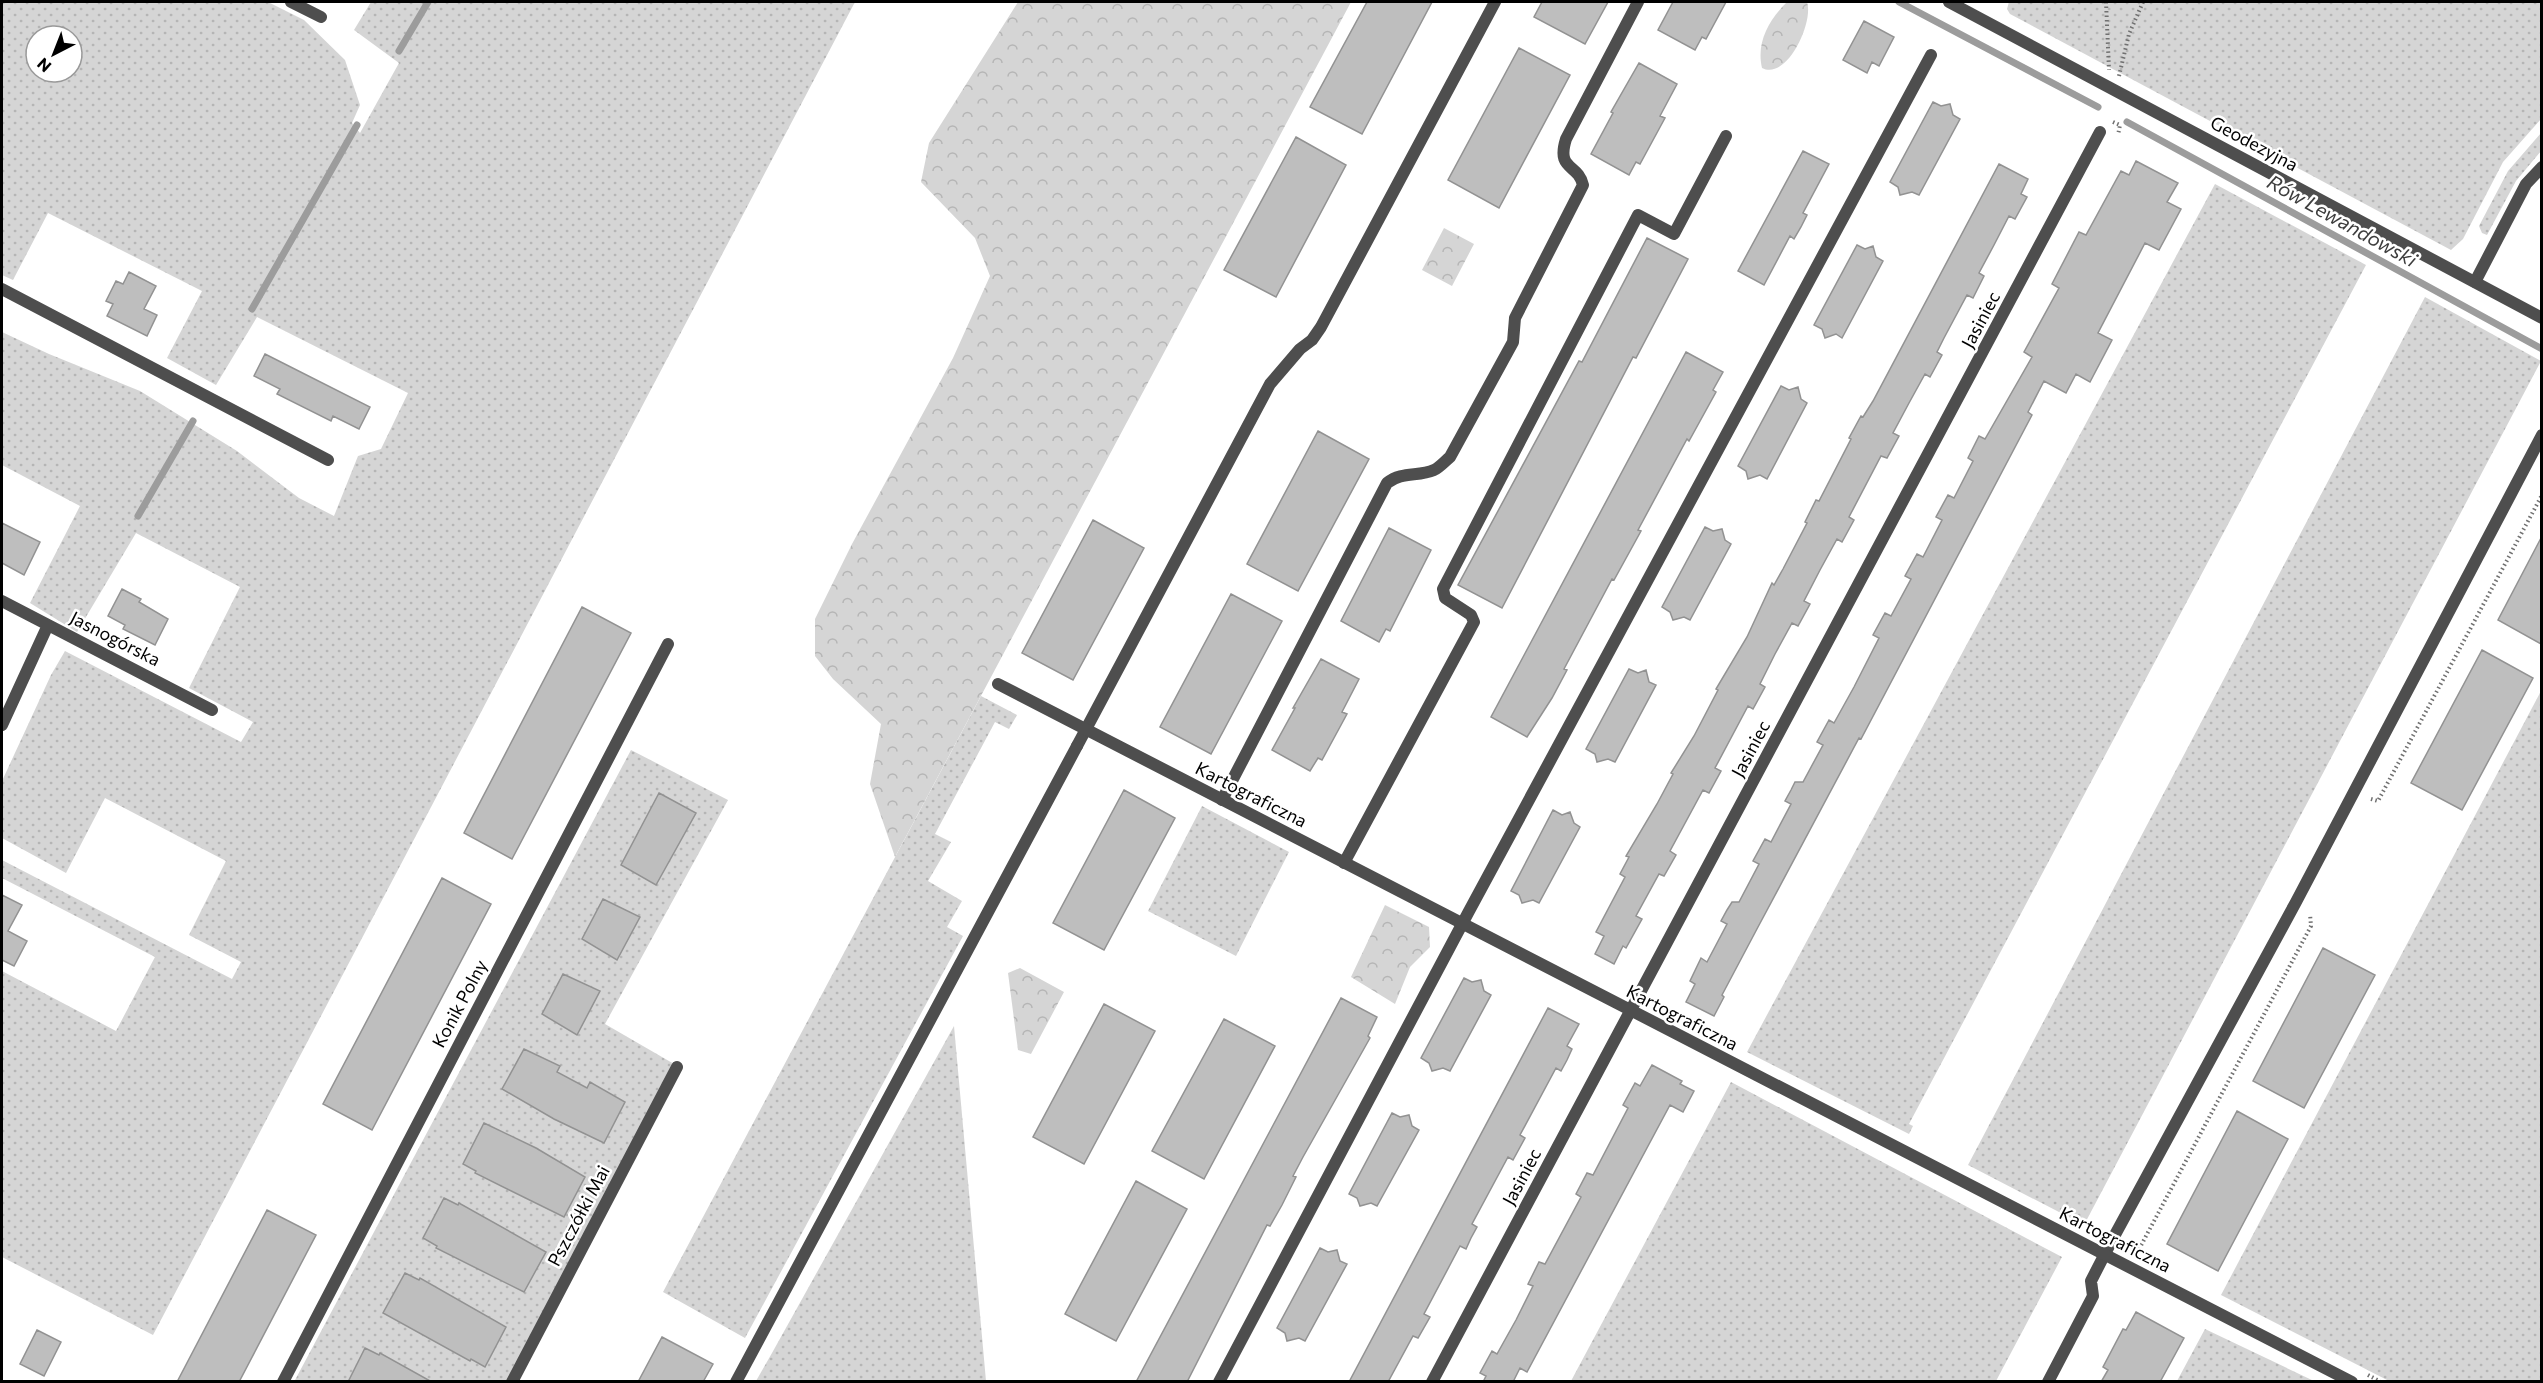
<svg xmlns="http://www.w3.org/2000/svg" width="2543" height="1383" font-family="Commissioner,sans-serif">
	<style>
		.grass { fill: url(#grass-dots); fill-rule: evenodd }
		.forest { fill: url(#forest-crowns) }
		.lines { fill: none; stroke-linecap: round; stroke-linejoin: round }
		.stream { stroke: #9c9c9c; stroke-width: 7 }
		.building { fill: #bebebe; stroke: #929292; stroke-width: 1.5 }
		.path { stroke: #707070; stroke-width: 4; stroke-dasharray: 1.5 3; stroke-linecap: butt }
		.service { stroke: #4e4e4e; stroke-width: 12 }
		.minor { stroke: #4e4e4e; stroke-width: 12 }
		.labels { text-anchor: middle; stroke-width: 5; stroke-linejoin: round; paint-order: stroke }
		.street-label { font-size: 18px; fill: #000; stroke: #fff }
		.water-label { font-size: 20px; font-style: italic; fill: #3d3d3d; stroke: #fff }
	</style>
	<defs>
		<pattern id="grass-dots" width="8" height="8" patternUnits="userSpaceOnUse" patternTransform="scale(1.5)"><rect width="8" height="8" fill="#d5d5d5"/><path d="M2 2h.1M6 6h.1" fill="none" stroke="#b5b5b5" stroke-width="1.8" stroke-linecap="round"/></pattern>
		<pattern id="forest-crowns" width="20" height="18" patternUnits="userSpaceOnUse" patternTransform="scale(1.5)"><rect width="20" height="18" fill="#d5d5d5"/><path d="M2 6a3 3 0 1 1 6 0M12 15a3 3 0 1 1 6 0" fill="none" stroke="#b5b5b5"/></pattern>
	</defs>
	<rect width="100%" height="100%" fill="#fff"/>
	<path class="grass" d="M2 2H268L304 20 345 60 360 105 352 123 360 133 399 63 354 30 371 2H855L153 1335 2 1257V971L116 1031 155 957 2 878V860L232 979 241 962 189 935 226 861 105 798 66 873 2 838V781L51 675 65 651 241 742 253 722 189 688 240 587 136 533 77 632 30 603 80 506 2 465V332L49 354 140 391 237 451 299 498 334 516 358 456 381 449 408 393 257 317 216 385 167 358 202 291 48 213 13 280 2 275ZM36 36H72V72H36Z
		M2009 2H2541V119L2503 162 2463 239 2451 250 2010 14 2007 9Z
		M2541 133V151L2516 181 2487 235 2482 233 2479 226 2508 171Z
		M2215 184 2366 265 1909 1124 1913 1126 1909 1134 1747 1052Z
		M2425 297 2541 361 2084 1225 1968 1165Z
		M2541 691V1381H2389L2221 1295Z
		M981 696 1017 715 1009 729 995 722 935 834 951 842 928 881 962 901 947 927 963 936 745 1338 663 1292Z
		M631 750 728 800 605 1024 681 1068 518 1381 294 1382Z
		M1202 806 1289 852 1236 956 1148 911Z
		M954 1026 986 1381H756L772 1353Z
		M1731 1082 2062 1257 1996 1381H1571Z
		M2205 1329 2314 1381H2177Z"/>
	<path class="forest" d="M1018 2H1351L895 857 870 784 881 724 833 679 815 656V619L852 544 953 358 990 276 975 238 921 182 929 143Z
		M1787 2H1807C1814 22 1787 81 1762 68 1756 42 1769 20 1787 2Z
		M1444 228 1474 244 1452 286 1422 270Z
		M1385 905 1429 927 1430 947 1410 967 1395 1004 1351 977Z
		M1020 968 1064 992 1031 1054 1018 1050 1008 973Z"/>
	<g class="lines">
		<path class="stream" d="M1899 2 2098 107
			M399 51 428 2
			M2127 122 2542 349
			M252 309 357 125
			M138 516 193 421"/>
	</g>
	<path class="building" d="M1367 2H1432L1362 134 1310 107Z
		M1542 2H1608L1585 44 1534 17Z
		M1673 2H1726L1706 39 1702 37 1695 50 1658 30Z
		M1864 21 1894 37 1879 66 1872 62 1867 73 1843 60Z
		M1519 48 1570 75 1499 208 1448 180Z
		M1639 63 1677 84 1660 116 1665 118 1640 164 1636 162 1629 175 1591 154 1613 113 1611 112Z
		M1933 102 1941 106 1950 104 1953 115 1960 119 1919 195 1912 192 1900 195 1898 187 1890 182Z
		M1296 137 1346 165 1276 297 1224 270Z
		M1803 151 1829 164 1803 213 1807 215 1801 227 1794 239 1790 236 1764 285 1738 271Z
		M2136 161 2178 183 2167 202 2181 209 2159 250 2145 243 2098 333 2112 340 2090 382 2076 374 2066 393 2044 381 2028 412 2032 415 1861 739 1859 738 1758 927 1722 995 1724 997 1714 1016 1686 1002 1695 984 1690 981 1701 958 1707 962 1727 924 1721 921 1727 910 1732 902H1739L1759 864 1753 861 1765 839 1771 842 1791 804 1785 801 1791 790 1795 782H1803L1823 745 1817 742 1829 720 1834 723 1854 687 1879 638 1873 635 1885 613 1891 616 1911 579 1905 576 1917 554 1923 557 1942 520 1936 517 1948 495 1954 498 1973 461 1968 458 1979 436 1985 439 2032 357 2024 352 2059 288 2052 284 2079 232 2086 235 2121 171 2129 175Z
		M1999 164 2028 179 2021 194 2027 197 2015 219 2009 216 1994 245 1979 273 1984 276 1973 298 1967 295 1944 338 1937 352 1942 355 1930 377 1925 374 1909 403 1893 433 1899 436 1887 458 1881 456 1849 517 1854 520 1842 542 1837 539 1820 570 1804 601 1810 604 1798 626 1792 623 1775 654 1760 684 1765 687 1753 709 1748 706 1715 768 1721 771 1709 793 1703 790 1670 851 1676 855 1664 876 1659 874 1636 916 1642 919 1626 948 1623 946 1614 964 1595 954 1604 936 1596 932 1625 877 1620 874 1629 857 1626 856 1657 804 1673 774 1671 773 1694 736 1718 690 1716 689 1747 637 1772 583 1774 585 1783 569 1807 523 1805 522 1816 500 1819 501 1851 439 1849 438 1861 416 1863 417 1873 401Z
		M1647 238 1688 259 1636 358 1633 357 1502 608 1458 585 1579 361 1582 362Z
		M1857 245 1865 249 1873 246 1876 257 1883 261 1842 338 1836 334 1825 338 1822 329 1814 325Z
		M129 272 156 286 144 309 157 315 147 336 107 316 113 304 106 301 116 281 123 284Z
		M1686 352 1723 372 1713 390 1716 392 1689 441 1687 439 1638 530 1641 531 1614 580 1612 579 1564 669 1567 670 1552 698 1527 737 1491 717Z
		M265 354 370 407 359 429 333 416 331 421 277 394 280 389 254 376Z
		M1781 386 1789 390 1798 387 1801 399 1807 403 1767 479 1760 475 1748 479 1746 471 1738 466Z
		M1318 431 1369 459 1298 591 1247 564Z
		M1093 520 1144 548 1073 680 1022 653Z
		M2 523 40 542 24 575 2 563Z
		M1705 527 1713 531 1722 529 1725 540 1731 544 1690 620 1684 617 1673 620 1670 612 1662 607Z
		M1389 528 1431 550 1390 631 1386 629 1379 642 1341 621Z
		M2541 538V644L2498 620Z
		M122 589 141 599 139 602 168 619 155 645 123 629 125 625 108 616Z
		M1231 594 1282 621 1211 754 1160 727Z
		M582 607 631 633 512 859 464 833Z
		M2482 650 2533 678 2462 810 2411 783Z
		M1321 659 1359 679 1342 712 1347 714 1322 760 1318 758 1310 771 1272 750 1295 708H1293Z
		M1629 669 1638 673 1646 670 1649 682 1656 685 1615 762 1608 759 1597 762 1595 754 1586 749Z
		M1124 790 1175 818 1104 950 1053 923Z
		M659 793 696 813 656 885 621 865Z
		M1553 810 1562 815 1570 812 1574 823 1580 827 1539 903 1533 900 1522 903 1519 895 1511 891Z
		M442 878 491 904 372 1130 323 1104Z
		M2 895 22 905 8 931 27 941 14 966 2 960Z
		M603 899 640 917 617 960 582 939Z
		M2323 948 2375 975 2304 1108 2253 1081Z
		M563 974 600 991 577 1035 542 1014Z
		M1464 978 1472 982 1481 980 1484 991 1491 995 1450 1071 1443 1068 1432 1071 1429 1063 1421 1058Z
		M1341 998 1377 1017 1368 1036 1370 1038 1303 1157 1293 1176 1296 1177 1282 1205 1270 1226 1267 1225 1187 1382H1136Z
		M1104 1004 1155 1031 1084 1164 1033 1137Z
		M1548 1008 1579 1024 1567 1046 1572 1049 1567 1060 1561 1071 1556 1068 1520 1135 1525 1138 1513 1160 1508 1157 1472 1224 1477 1227 1471 1238 1466 1249 1460 1246 1424 1314 1430 1317 1418 1338 1413 1336 1388 1382H1349Z
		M1224 1019 1275 1046 1204 1179 1152 1151Z
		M524 1049 560 1066 557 1072 587 1088 590 1082 625 1102 604 1143 554 1119 502 1089Z
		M1652 1065 1682 1081 1680 1084 1694 1091 1683 1112 1670 1105 1527 1372 1520 1368 1513 1382H1483L1486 1376 1480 1373 1492 1351 1497 1354 1516 1320 1533 1286 1528 1284 1539 1262 1545 1264 1581 1197 1576 1194 1587 1173 1593 1175 1628 1108 1623 1105 1635 1083 1640 1086Z
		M2237 1111 2288 1139 2218 1271 2167 1244Z
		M1392 1113 1400 1117 1409 1115 1412 1126 1419 1130 1377 1206 1371 1203 1360 1206 1357 1198 1349 1194Z
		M484 1123 536 1148 585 1177 564 1217 475 1173 476 1171 463 1164Z
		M1136 1181 1187 1209 1116 1341 1065 1314Z
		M444 1198 458 1205 459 1203 546 1252 524 1292 436 1248 437 1246 423 1238Z
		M267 1210 316 1235 239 1382H177Z
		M1320 1248 1328 1252 1337 1250 1340 1261 1347 1264 1305 1341 1299 1338 1287 1341 1285 1333 1277 1328Z
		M405 1273 419 1280 420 1278 506 1327 485 1367 471 1359 470 1361 383 1313Z
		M2136 1312 2184 1338 2160 1382H2101L2108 1370 2103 1367 2123 1329 2126 1330Z
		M37 1330 61 1342 44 1376 20 1364Z
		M662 1337 713 1364 703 1382H638Z
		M365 1348 379 1355 380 1353 432 1382H348Z"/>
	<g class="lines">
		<path class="path" d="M2106 2 2109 70
			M2119 76 2129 34 2143 2
			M2113 122 2120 125 2118 135
			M2371 799 2378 801 2542 495
			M2137 1253 2311 926 2310 914
			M2368 1375 2381 1382"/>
		<path class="service" d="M2475 282 2526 184 2542 167
			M2 289 328 460
			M1077 746 1270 384 1300 349 1312 340 1321 327 1495 2
			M1222 800 1387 483C1402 471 1418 477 1434 470 1440 467 1445 461 1450 457L1513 342 1515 318 1583 185C1578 163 1556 171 1566 139L1638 2
			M1344 863 1474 622 1471 615 1445 598 1443 589 1638 215 1674 234 1726 136
			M283 1382 668 644
			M1219 1382 1468 913 1931 55
			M2048 1382 2093 1296 2091 1281 2110 1244 2296 902 2542 435"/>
		<path class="minor" d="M291 2 321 17
			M1949 2 2542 318
			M2 601 212 710
			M998 684 2352 1382
			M2 725 48 625
			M512 1382 677 1067
			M736 1382 1077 746
			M1432 1382 2100 132"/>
	</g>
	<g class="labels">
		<g class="street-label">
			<text transform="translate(2254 144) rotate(28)" y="6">Geodezyjna</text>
			<text transform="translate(1981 320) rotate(-62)" y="6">Jasiniec</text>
			<text transform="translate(115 639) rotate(27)" y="6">Jasnogórska</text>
			<text transform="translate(1751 749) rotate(-62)" y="6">Jasiniec</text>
			<text transform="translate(1251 795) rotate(27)" y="6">Kartograficzna</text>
			<text transform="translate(460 1004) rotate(-62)" y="6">Konik Polny</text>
			<text transform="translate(1682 1018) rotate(27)" y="6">Kartograficzna</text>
			<text transform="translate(1522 1177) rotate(-62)" y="6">Jasiniec</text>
			<text transform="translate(579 1216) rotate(-62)" y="6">Pszczółki Mai</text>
			<text transform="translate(2115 1240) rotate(27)" y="6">Kartograficzna</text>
		</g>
		<g class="water-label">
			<text transform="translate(2342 221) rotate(29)" y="7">Rów Lewandowski</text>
		</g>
	</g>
	<rect width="2543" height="1383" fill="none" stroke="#000000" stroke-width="6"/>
	<g transform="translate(54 54) rotate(222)"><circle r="28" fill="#ffffff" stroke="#999999" stroke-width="1.5"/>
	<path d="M0-4.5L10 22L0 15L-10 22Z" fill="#000000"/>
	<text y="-9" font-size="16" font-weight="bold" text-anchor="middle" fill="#000000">N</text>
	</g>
</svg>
